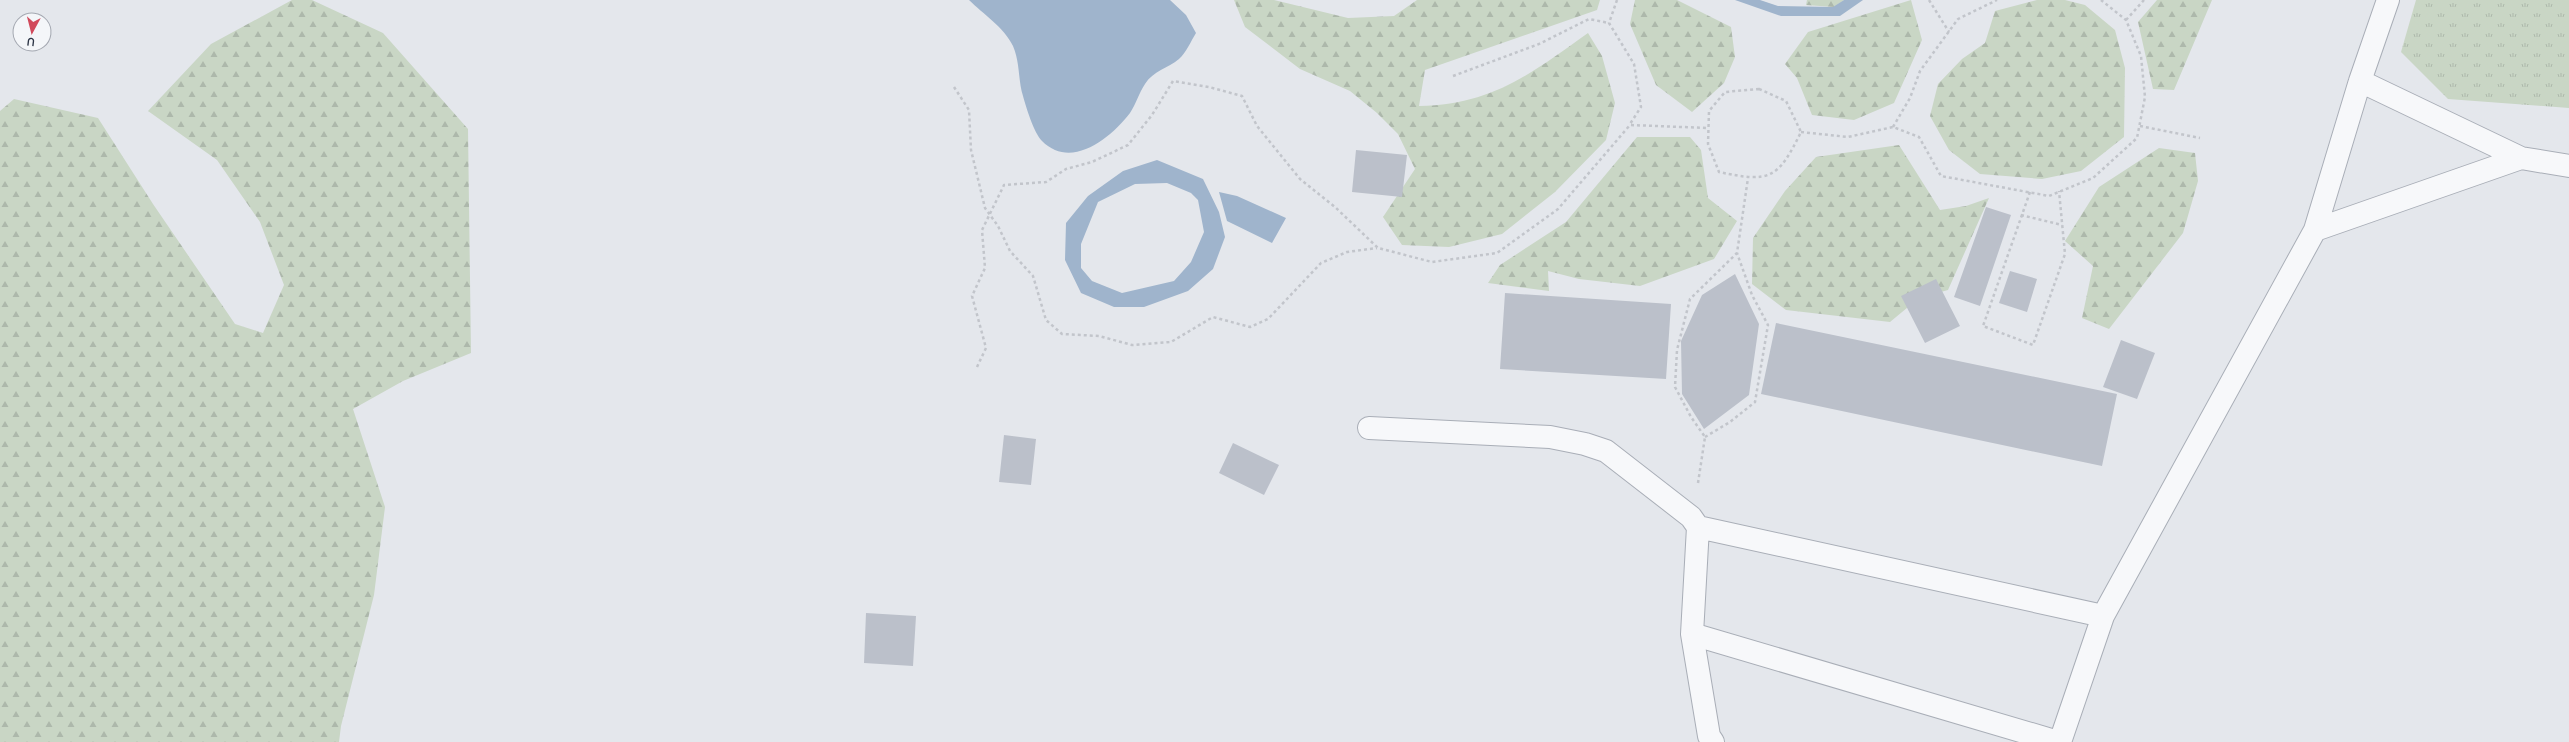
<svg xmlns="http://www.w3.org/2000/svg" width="2569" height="742" font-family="Manrope,sans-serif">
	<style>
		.grass { fill: url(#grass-tufts) }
		.forest { fill: url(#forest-firs) }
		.water { fill: #9fb4cc; fill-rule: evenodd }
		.building { fill: #bbc0ca }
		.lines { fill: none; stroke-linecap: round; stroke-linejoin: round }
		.street-casing { stroke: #a9aeb7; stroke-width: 24 }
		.path { stroke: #c2c5cb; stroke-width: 2.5; stroke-dasharray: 3 3; stroke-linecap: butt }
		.street { stroke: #f7f8fa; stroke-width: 22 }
	</style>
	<defs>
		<pattern id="grass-tufts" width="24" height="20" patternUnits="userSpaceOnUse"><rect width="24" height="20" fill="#c9d6c5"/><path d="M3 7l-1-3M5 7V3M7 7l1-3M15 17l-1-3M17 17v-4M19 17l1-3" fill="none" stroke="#adb8ab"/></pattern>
		<pattern id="forest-firs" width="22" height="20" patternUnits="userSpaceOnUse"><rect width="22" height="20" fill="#c9d6c5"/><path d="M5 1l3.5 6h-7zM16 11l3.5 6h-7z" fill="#adb8ab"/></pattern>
	</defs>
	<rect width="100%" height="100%" fill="#e4e7ec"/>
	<path class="grass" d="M2416 0H2569V108L2448 99 2401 52Z"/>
	<path class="forest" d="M292 0H312L383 33 468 129 471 353 403 381 353 409 385 507 374 595 341 726 339 742H0V111L14 99 98 118 153 204 235 324 263 333 284 285 260 222 217 160 148 111 211 44Z
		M1234 0H1274L1348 18 1394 16 1417 0H1600L1597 10 1425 70 1419 106C1492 105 1532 73 1588 33L1602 56 1615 103 1606 140 1555 192 1502 234 1449 247 1402 245 1383 217 1415 169 1398 134 1377 113 1350 91 1300 69 1245 27Z
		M1635 0H1677L1731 27 1735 57 1724 83 1692 112 1656 85 1630 24Z
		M1807 0H1844L1834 7 1806 5Z
		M1911 0 1922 40 1894 103 1854 120 1812 115 1797 78 1785 64 1808 32Z
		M2037 0H2065L2085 5 2115 30 2125 68 2124 137 2081 171 2042 179 1980 174 1949 150 1930 116 1938 84 1962 59 1985 43 1995 11Z
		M2157 0H2212L2174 90 2153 89 2138 22Z
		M1637 137H1690L1701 150 1708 198 1737 221 1714 259 1640 286 1579 279 1548 271 1549 291 1488 283 1500 265 1566 222Z
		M1899 145 1940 210 1966 206 1989 198 1948 290 1919 298 1890 322 1786 310 1752 284 1753 238 1785 191 1816 157Z
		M2159 148 2195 153 2198 181 2183 233 2109 329 2082 318 2093 266 2065 241 2099 187Z"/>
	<path class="water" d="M969 0H1170L1186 15 1196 33C1191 41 1186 53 1179 59 1168 68 1153 71 1145 84 1139 93 1136 104 1130 113 1110 139 1071 170 1042 141 1034 133 1026 107 1023 96 1018 80 1020 62 1013 46 1004 27 983 14 969 0Z
		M1735 0H1760L1778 6 1833 7 1844 0H1863L1840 16H1781Z
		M1157 160 1203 179 1219 212 1225 237 1213 269 1188 291 1144 307H1114L1081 293 1065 260 1066 223 1088 196 1123 171ZM1167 183 1191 193 1198 200 1204 232 1191 262 1174 281 1122 293 1092 281 1081 268V244L1098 202 1135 184Z
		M1219 192 1237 196 1286 218 1272 243 1227 221Z"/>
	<path class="building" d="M1356 150 1407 155 1402 197 1352 192Z
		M1986 207 2011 215 1980 306 1954 297Z
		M2010 271 2037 279 2027 312 1999 303Z
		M1735 274 1759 324 1749 395 1704 429 1682 394 1681 341 1702 295Z
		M1936 279 1960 326 1925 343 1901 296Z
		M1505 293 1671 304 1666 379 1500 369Z
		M1776 323 2117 394 2102 466 1761 394Z
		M2121 340 2155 353 2137 399 2103 387Z
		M1004 435 1036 439 1031 485 999 482Z
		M1233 443 1279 465 1264 495 1219 473Z
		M866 613 916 616 913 666 864 663Z"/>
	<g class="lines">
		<defs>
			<path id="street" d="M2360 81 2521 158 2569 166
				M2315 230 2521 158
				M1369 428 1550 437 1585 444 1606 451 1691 517 1698 527 1692 634 1709 736 1713 742
				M1698 527 2103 616
				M1692 634 2058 742
				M2060 742 2103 616 2315 230 2360 81 2388 0"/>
		</defs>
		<use href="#street" class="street-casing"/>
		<path class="path" d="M1617 0 1609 23 1634 64 1641 107 1630 124
			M1929 0 1949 32
			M2126 20 2144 0
			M1453 76 1539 44 1589 19 1609 23
			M954 87 969 110 971 150 985 208 998 226 1010 251 1033 276 1046 320 1062 334 1099 336 1132 345 1171 342 1213 317 1250 327 1268 319 1321 263 1347 252 1377 248
			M1759 89 1786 101 1801 132C1778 179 1770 183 1719 172L1708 144 1709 111 1725 92Z
			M2140 126 2200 138
			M1893 127 1910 98 1920 71 1958 19 1997 0
			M1801 132 1848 137 1893 127 1919 137 1941 176 2049 196 2093 178 2137 138 2145 97 2141 56 2126 20 2101 0
			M2030 192 1983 326 2033 345 2065 254 2059 191
			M2021 215 2062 225
			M977 367 986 348 972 296 985 268 982 230 1004 185 1046 182 1066 169 1092 162 1128 145 1152 115 1173 81 1209 87 1242 96 1257 126 1300 179 1335 207 1378 248 1432 262 1497 253 1558 209 1630 125 1708 128
			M1705 437 1730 422 1755 402 1768 325 1752 295 1737 253
			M1698 483 1705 437 1691 417 1675 387 1677 350 1690 299 1737 253 1748 178"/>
		<use href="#street" class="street"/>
	</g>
	<g transform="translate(32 32) rotate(187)"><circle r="19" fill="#f4f6f9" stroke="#a4a8b1"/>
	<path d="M0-3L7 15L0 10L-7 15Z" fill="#d1495b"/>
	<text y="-6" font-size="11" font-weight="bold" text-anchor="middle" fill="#2b3445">U</text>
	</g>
</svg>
